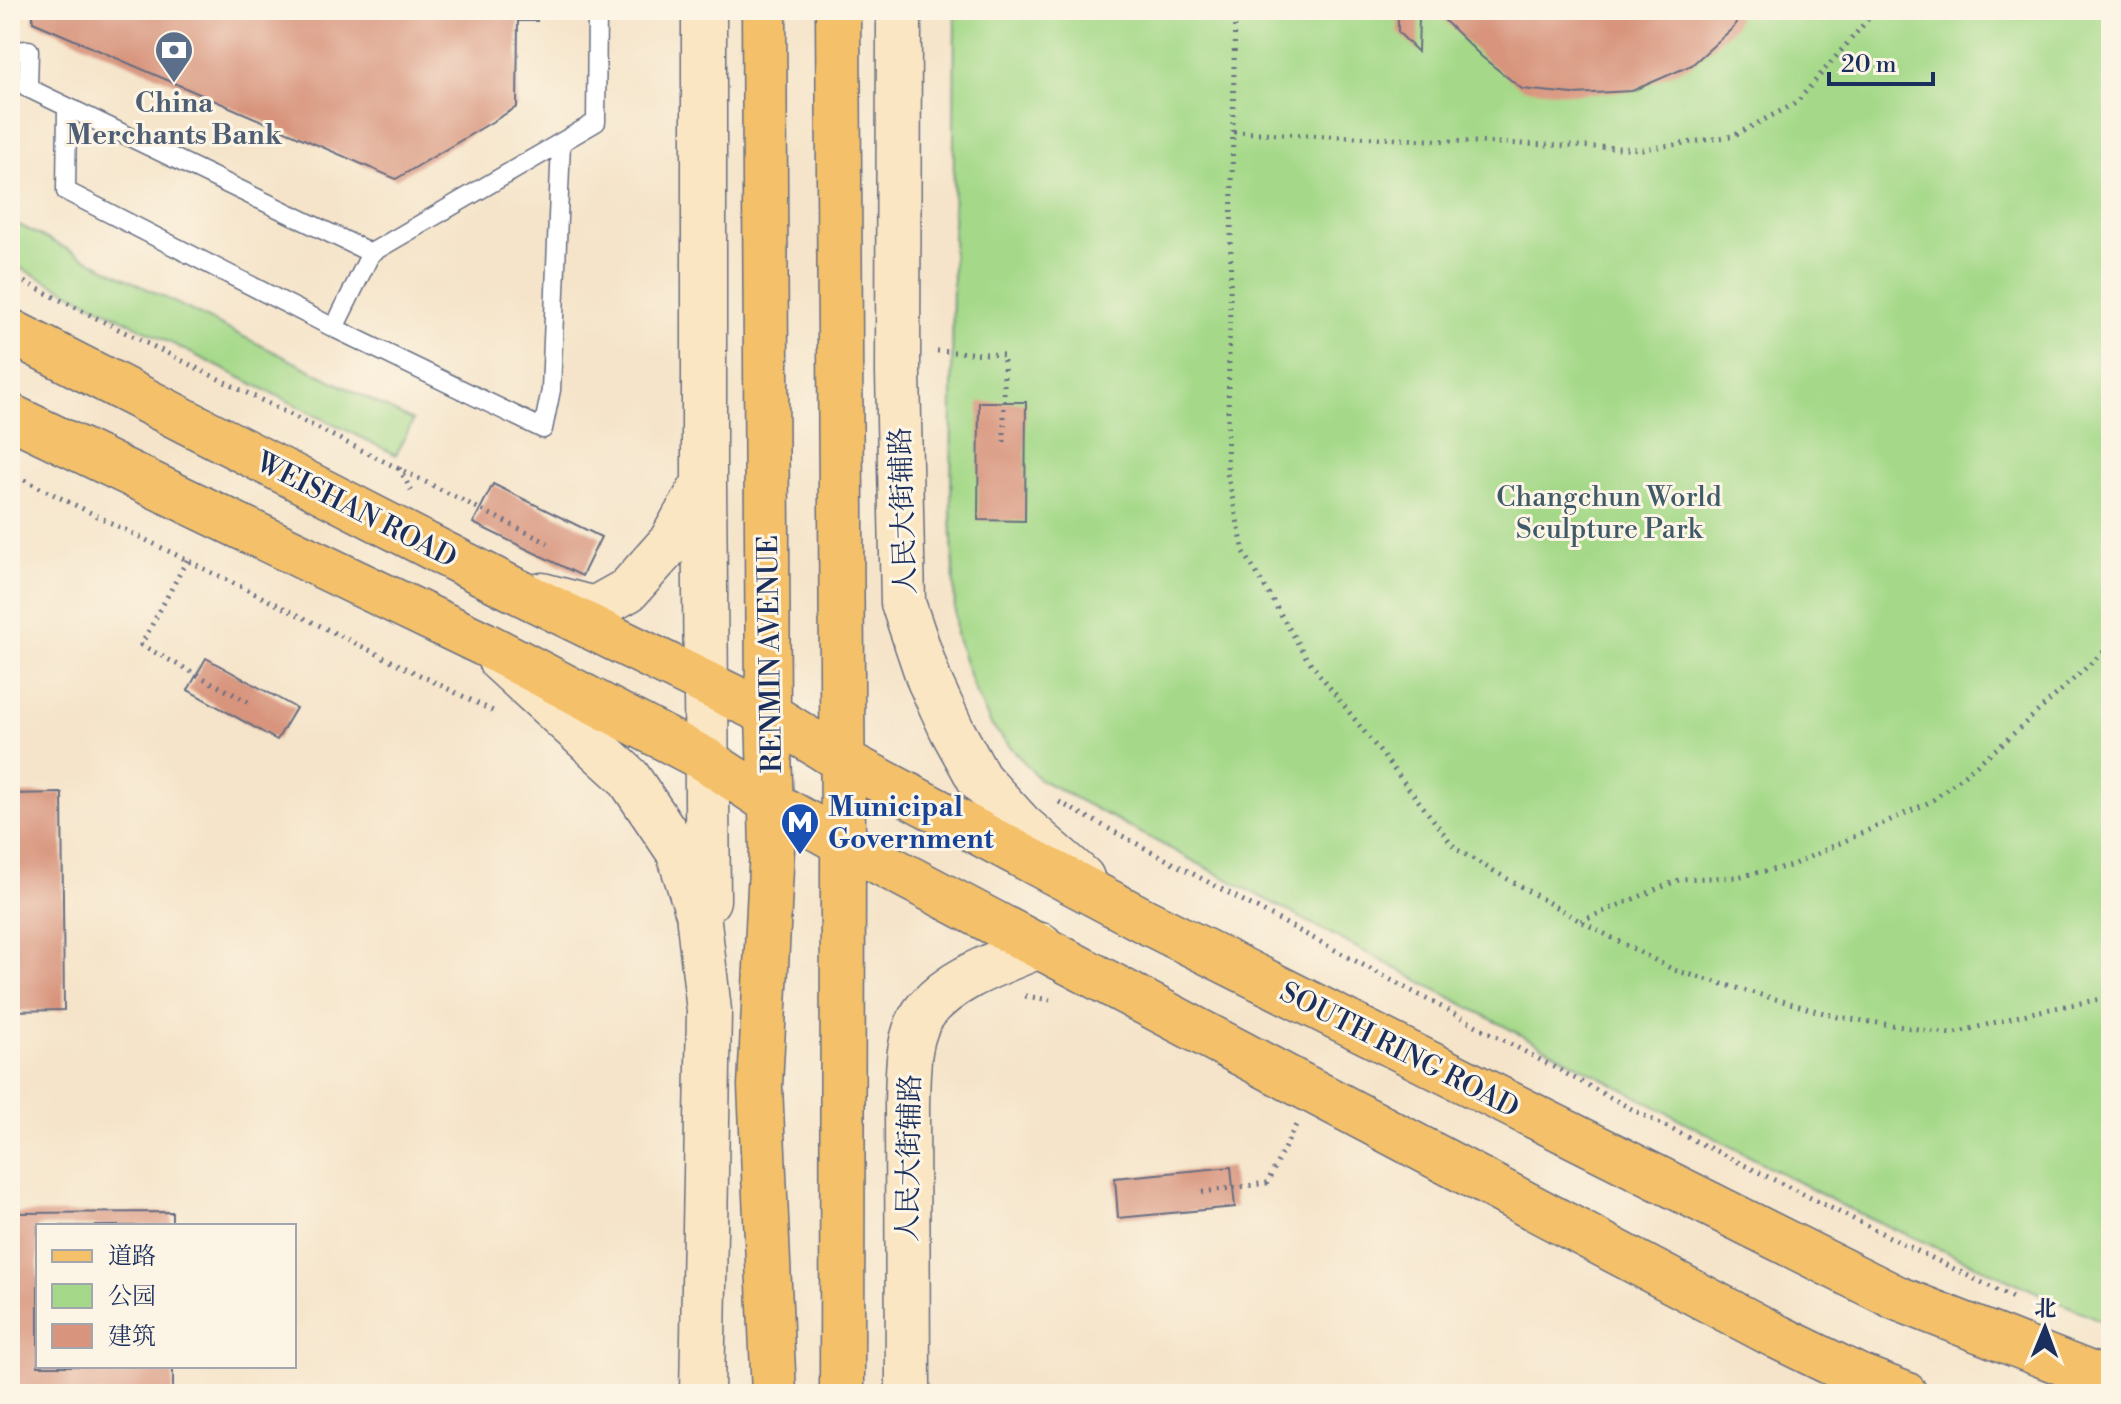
<svg xmlns="http://www.w3.org/2000/svg" width="2121" height="1404" font-family="'Libre Bodoni','Noto Serif SC',serif">
	<style>
		.green { fill: #a5d989; stroke: #608474; stroke-width: 2 }
		.building { fill: #d8947d }
		.lines { fill: none; stroke-linecap: round; stroke-linejoin: round }
		.lane-casing { stroke: #676e83; stroke-width: 21 }
		.secondary-casing { stroke: #676e83; stroke-width: 47 }
		.primary-casing { stroke: #676e83; stroke-width: 47 }
		.path { stroke: #676e83; stroke-width: 5; stroke-dasharray: 2 6; stroke-linecap: butt }
		.lane { stroke: #fff; stroke-width: 18 }
		.secondary { stroke: #fbe6c3; stroke-width: 44 }
		.primary { stroke: #f4c16a; stroke-width: 44 }
		.labels { text-anchor: middle; stroke-width: 6; stroke-linejoin: round; paint-order: stroke }
		.service-label { font-size: 28px; font-weight: bold; fill: #4e5e75; stroke: #fcf5e5 }
		.park-label { font-size: 28px; fill: #3e5a69; stroke: #fcf5e5 }
		.street-label { font-size: 28px; fill: #1b2f5e; stroke: #fcf5e5 }
		.transit-label { font-size: 28px; font-weight: bold; fill: #164399; stroke: #fcf5e5; text-anchor: start }
	</style>
	<rect width="100%" height="100%" fill="#fcf5e5"/>
	<filter id="ink" filterUnits="userSpaceOnUse"><feTurbulence type="fractalNoise" baseFrequency=".0125" numOctaves="2"/><feDisplacementMap in="SourceGraphic" scale="16" xChannelSelector="R" yChannelSelector="G"/><feConvolveMatrix kernelMatrix="1 2 1 2 8 2 1 2 1" color-interpolation-filters="sRGB"/></filter>
	<filter id="wash" filterUnits="userSpaceOnUse"><feTurbulence type="fractalNoise" baseFrequency=".006" numOctaves="4" result="noise"/><feDisplacementMap in="SourceGraphic" scale="32" xChannelSelector="R" yChannelSelector="G"/><feGaussianBlur stdDeviation="1.8" result="paint"/><feColorMatrix in="noise" values="0 0 0 0 0 0 0 0 0 0 0 0 0 0 0 0 0 1.4 0 .05"/><feComposite in="paint" operator="in"/></filter>
	<g filter="url(#wash)">
		<rect width="100%" height="100%" fill="#f5e4c9"/>
		<path class="green" d="M955 10H2111V1325L1845 1207 1039 779 991 725 973 687 956 635 951 515Z
			M10 90 13 222 413 421 396 455 10 263Z"/>
		<g id="blocks">
			<path class="building" d="M33 10H243L249 13 255 10H537V21H518L517 107 396 179 33 22Z
				M1398 10H1741L1734 27 1692 65 1632 91 1573 94 1522 89 1482 57 1443 19 1419 18 1418 52 1398 32Z
				M979 402H1026L1025 521 978 520Z
				M493 484 601 537 582 576 473 523Z
				M206 658 296 708 277 740 188 690Z
				M62 793 64 1010 10 1011V794Z
				M1231 1167 1235 1207 1118 1218 1115 1178Z
				M172 1212V1226H38V1366H173V1394H10V1213Z"/>
		</g>
	</g>
	<g filter="url(#ink)">
		<use href="#blocks" fill-opacity="0" stroke="#676e83" stroke-width="2"/>
		<g class="lines">
			<defs>
				<path id="lane" d="M10 51 29 50 28 88 371 253 334 328 66 191 67 107
					M371 253 596 122 597 10
					M334 328 543 429 551 390 561 143"/>
				<path id="secondary" d="M899 10 898 373 903 603 929 680 952 730 979 779 1022 826 1082 878
					M704 485 708 900
					M542 595 594 609 628 590 670 543 704 483V10
					M500 660 628 777 678 851 698 913 709 1011 702 1394
					M908 1394 907 1105C908 1075 906 1033 927 1009 955 976 1002 962 1041 945"/>
				<path id="primary" d="M764 10 768 714 772 848 760 1086 774 1394
					M838 10 843 843 842 1394
					M10 331 505 585 768 714 840 759 1143 920 1897 1298 2111 1382
					M10 416 484 644 706 760 771 803 843 843 1778 1337 1856 1375 1905 1394"/>
			</defs>
			<use href="#lane" class="lane-casing"/>
			<use href="#secondary" class="secondary-casing"/>
			<use href="#primary" class="primary-casing"/>
			<path class="path" d="M1235 10 1227 473 1244 552 1306 657 1456 849 1580 921 1674 970 1838 1017 1951 1034 2035 1012 2111 997
				M1234 132 1644 149 1733 136 1796 103 1876 10
				M10 275 548 543
				M937 351 1004 355V442
				M399 468 412 492
				M10 473 497 713
				M187 560 141 645 250 703
				M1059 802 1643 1115 2015 1299
				M1581 921 1681 879 1736 877 1790 866 1932 801 2002 744 2111 645
				M1025 996 1050 1000
				M1202 1192 1267 1183 1296 1125"/>
			<use href="#lane" class="lane"/>
			<use href="#secondary" class="secondary"/>
			<use href="#primary" class="primary"/>
		</g>
	</g>
	<defs>
		<symbol id="bank-pin" viewBox="-11 -11 22 30"><path d="M0 17L-7.5 6A9.5 9.5 0 1 1 7.5 6Z" fill="#5c6f8a" stroke="#fcf5e5"/><path d="M-6-4H6V4H-6ZM0-2.3a2.3 2.3 0 1 0 0 4.6a2.3 2.3 0 1 0 0-4.6Z" fill="#fff"/></symbol>
		<symbol id="metro-pin" viewBox="-11 -11 22 30"><path d="M0 17L-7.5 6A9.5 9.5 0 1 1 7.5 6Z" fill="#1a4fb4" stroke="#fcf5e5"/><path d="M-5.5 5V-5H-3L0 0L3-5H5.5V5H3V-.5L0 4L-3-.5V5Z" fill="#fff"/></symbol>
	</defs>
	<g fill-rule="evenodd">
		<use href="#bank-pin" x="152" y="28" width="44" height="60"/>
		<use href="#metro-pin" x="778" y="800" width="44" height="60"/>
	</g>
	<g class="labels">
		<g class="service-label">
			<text x="174" y="112">China<tspan x="174" dy="32">Merchants Bank</tspan></text>
		</g>
		<g class="park-label">
			<text x="1609" y="506">Changchun World<tspan x="1609" dy="32">Sculpture Park</tspan></text>
		</g>
		<g class="street-label">
			<text transform="translate(357 509) rotate(27)" y="10">WEISHAN ROAD</text>
			<text transform="translate(902 511) rotate(-92)" y="10">人民大街辅路</text>
			<text transform="translate(769 654) rotate(-91)" y="10">RENMIN AVENUE</text>
			<text transform="translate(1400 1049) rotate(27)" y="10">SOUTH RING ROAD</text>
			<text transform="translate(908 1158) rotate(-89)" y="10">人民大街辅路</text>
		</g>
		<g class="transit-label">
			<text x="828" y="816">Municipal<tspan x="828" dy="32">Government</tspan></text>
		</g>
	</g>
	<rect width="2121" height="1404" fill="none" stroke="#fcf5e5" stroke-width="40"/>
	<rect x="36" y="1224" width="260" height="144" fill="#fcf5e5" stroke="#a2a6af" stroke-width="2"/>
	<rect x="52" y="1250" width="40" height="12" fill="#f4c16a" stroke="#a2a6af" stroke-width="2"/>
	<text x="108" y="1264" font-size="24" fill="#1b2f5e">道路</text>
	<rect x="52" y="1284" width="40" height="24" fill="#a5d989" stroke="#a2a6af" stroke-width="2"/>
	<text x="108" y="1304" font-size="24" fill="#1b2f5e">公园</text>
	<rect x="52" y="1324" width="40" height="24" fill="#d8947d" stroke="#a2a6af" stroke-width="2"/>
	<text x="108" y="1344" font-size="24" fill="#1b2f5e">建筑</text>
	<g transform="translate(2045 1328) rotate(1)" stroke="#fcf5e5" stroke-width="6" paint-order="stroke">
	<path d="M0-6L14 30L0 20L-14 30Z" fill="#1b2f5e"/>
	<text y="-12" font-size="22" font-weight="bold" text-anchor="middle" fill="#1b2f5e">北</text>
	</g>
	<path d="M1829 72v12h104v-12" fill="none" stroke="#1b2f5e" stroke-width="4"/>
	<text x="1841" y="72" font-size="24" fill="#1b2f5e" stroke="#fcf5e5" stroke-width="6" paint-order="stroke">20 m</text>
</svg>
